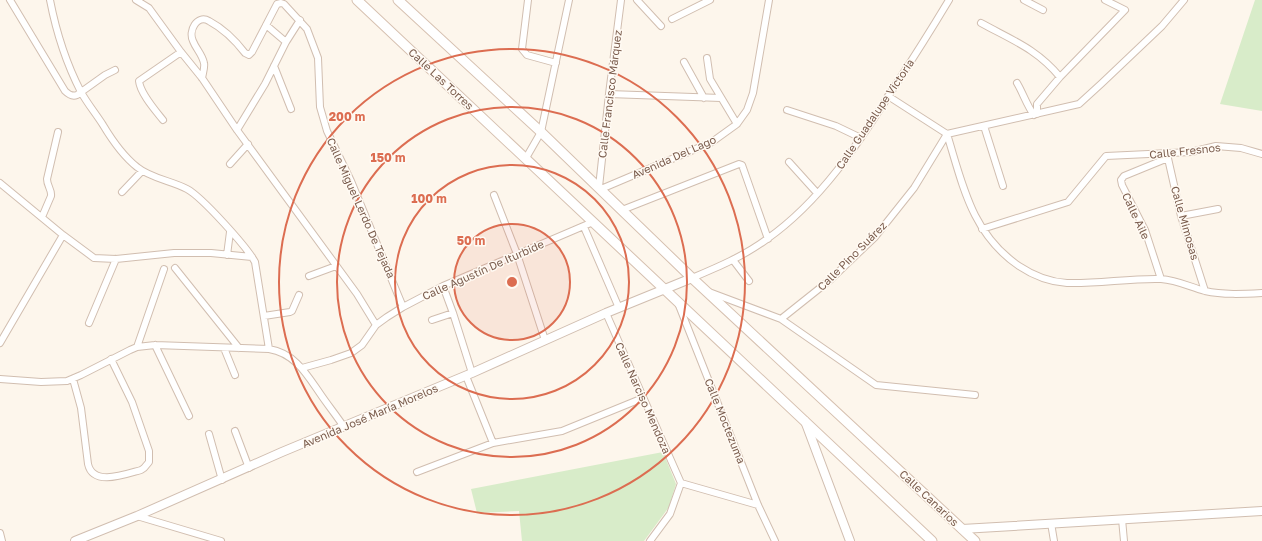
<svg xmlns="http://www.w3.org/2000/svg" width="1262" height="541" font-family="'Golos Text',sans-serif">
	<style>
		.green { fill: #d8ecc9 }
		.lines { fill: none; stroke-linecap: round; stroke-linejoin: round }
		.minor-casing { stroke: #d1beb0; stroke-width: 8 }
		.tertiary-casing { stroke: #d1beb0; stroke-width: 10 }
		.secondary-casing { stroke: #d6c0b0; stroke-width: 11 }
		.minor { stroke: #fff; stroke-width: 6 }
		.tertiary { stroke: #fff; stroke-width: 8 }
		.secondary { stroke: #fff; stroke-width: 9 }
		.ring { fill: none; stroke: #dc6d51; stroke-width: 2 }
		.labels { text-anchor: middle; stroke-width: 3; stroke-linejoin: round; paint-order: stroke }
		.street-label { font-size: 11px; fill: #7a5c4d; stroke: #fffaf3 }
		.centre { fill: #dc6d51; stroke: #fffaf3; stroke-width: 2 }
		.ring-label { font-size: 12px; text-anchor: middle; font-weight: bold; fill: #dc6d51; stroke: #fffaf3; stroke-width: 3; stroke-linejoin: round; paint-order: stroke }
	</style>
	<rect width="100%" height="100%" fill="#fdf6ec"/>
	<path class="green" d="M1255 0H1262V111L1220 104Z
		M663 452 676 484 669 507 644 541H522L519 511 477 513 471 489Z"/>
	<g class="lines">
		<defs>
			<path id="minor" d="M10 0 65 91C68 94 72 97 77 95L105 75 115 70
				M50 0C56 31 66 63 81 92 87 103 96 114 103 125 112 140 123 156 137 167 150 178 172 181 187 189 202 197 247 247 255 262L269 349
				M136 0 149 8 181 52 202 78 237 130 357 294 376 325
				M528 0 522 49 527 55 556 63
				M637 0 661 26
				M1024 0 1043 10
				M672 19 710 0
				M981 23C1012 40 1037 49 1060 77
				M266 25 286 42
				M707 58 710 79 737 124
				M684 62 704 98
				M274 66 291 109
				M202 78C203 73 205 67 204 63 202 54 196 49 193 41 188 31 197 14 209 21 224 29 235 40 245 53L249 55 252 52 277 4 281 3 284 4 307 29 318 58 320 107 327 131 351 181 403 307
				M1017 83C1023 93 1027 106 1034 115
				M609 94 721 98
				M888 96 947 134C963 186 972 234 1019 266 1034 276 1049 282 1067 283 1098 284 1130 278 1161 279 1177 280 1190 287 1205 291 1223 295 1243 294 1262 293
				M787 110 836 126 861 138
				M1037 114V104L1060 77 1125 10 1105 0
				M163 120C155 110 140 93 139 81L181 52
				M984 126 1003 186
				M237 130 265 84 286 42 300 20
				M1167 154 1181 216 1205 291
				M526 158 541 132 569 0
				M789 162 817 193
				M230 164 248 144
				M0 183 63 235 94 258 116 259 174 253H211L252 257
				M599 187 609 94 621 0
				M601 189 712 142 737 124 747 110 753 93 769 0
				M122 192 142 171
				M494 195 517 254 545 340
				M622 210 739 164 742 165 768 239
				M1181 216 1218 209
				M42 217 51 196C52 190 47 186 47 179L58 132
				M584 227 619 308
				M982 229 1068 202 1106 156 1191 152 1216 146 1241 148 1262 154
				M227 255 230 232
				M733 260 749 281
				M175 268 239 348
				M309 276 336 266
				M692 278C718 267 744 256 767 239 821 201 858 144 893 89 912 60 931 30 949 0
				M1161 279 1145 230 1122 185 1121 180 1124 176 1168 158
				M443 286 453 313 472 373
				M709 292 781 319 830 280 875 237 914 188 947 134 1079 104 1102 83 1162 26 1184 0
				M678 303 758 505 775 541
				M606 313 681 483 670 514 650 541
				M264 316 290 312 292 311 299 295
				M781 319 876 385 975 395
				M432 320 453 313
				M89 323 116 259
				M0 343 63 235
				M155 345 189 416
				M137 347 164 269
				M224 348 235 375
				M302 368 331 360 351 353 362 345 376 325 387 317 403 307 443 286 593 222
				M466 376 493 443
				M0 379 41 382 67 381 81 375 130 350 137 347 155 345 269 349C294 353 306 373 319 392 327 404 336 415 344 427
				M73 379 81 408 88 464C93 487 126 474 141 470L144 468 149 462V451L132 402 111 359
				M235 431 249 468
				M209 434 222 480
				M417 472 493 443 562 431 643 398
				M681 483 758 505
				M137 516 221 541
				M1122 519 1124 541
				M1051 523 1054 541
				M0 533 2 541"/>
			<path id="tertiary" d="M805 421 850 541
				M962 529 1262 511
				M75 541 137 516 282 452 472 373 606 313 692 278"/>
			<path id="secondary" d="M357 0 932 541
				M398 0 541 132 692 278 975 541"/>
		</defs>
		<use href="#minor" class="minor-casing"/>
		<use href="#tertiary" class="tertiary-casing"/>
		<use href="#secondary" class="secondary-casing"/>
		<use href="#minor" class="minor"/>
		<use href="#tertiary" class="tertiary"/>
		<use href="#secondary" class="secondary"/>
	</g>
	<circle cx="512" cy="282" r="58" fill="#dc6d51" fill-opacity=".12"/>
	<g class="ring">
		<circle cx="512" cy="282" r="58"/>
		<circle cx="512" cy="282" r="117"/>
		<circle cx="512" cy="282" r="175"/>
		<circle cx="512" cy="282" r="233"/>
	</g>
	<g class="labels">
		<g class="street-label">
			<text transform="translate(441 79) rotate(43)" y="4">Calle Las Torres</text>
			<text transform="translate(610 94) rotate(-83)" y="4">Calle Francisco Márquez</text>
			<text transform="translate(875 114) rotate(-56)" y="4">Calle Guadalupe Victoria</text>
			<text transform="translate(1185 151) rotate(-6)" y="4">Calle Fresnos</text>
			<text transform="translate(674 157) rotate(-24)" y="4">Avenida Del Lago</text>
			<text transform="translate(361 208) rotate(66)" y="4">Calle Miguel Lerdo De Tejada</text>
			<text transform="translate(1136 216) rotate(65)" y="4">Calle Aile</text>
			<text transform="translate(1185 223) rotate(74)" y="4">Calle Mimosas</text>
			<text transform="translate(852 256) rotate(-45)" y="4">Calle Pino Suárez</text>
			<text transform="translate(483 270) rotate(-24)" y="4">Calle Agustín De Iturbide</text>
			<text transform="translate(643 398) rotate(66)" y="4">Calle Narciso Mendoza</text>
			<text transform="translate(370 416) rotate(-23)" y="4">Avenida José María Morelos</text>
			<text transform="translate(725 421) rotate(68)" y="4">Calle Moctezuma</text>
			<text transform="translate(929 498) rotate(43)" y="4">Calle Canarios</text>
		</g>
	</g>
	<circle cx="512" cy="282" r="6" class="centre"/>
	<g class="ring-label">
		<text x="347" y="121">200 m</text>
		<text x="388" y="162">150 m</text>
		<text x="429" y="203">100 m</text>
		<text x="471" y="245">50 m</text>
	</g>
</svg>
